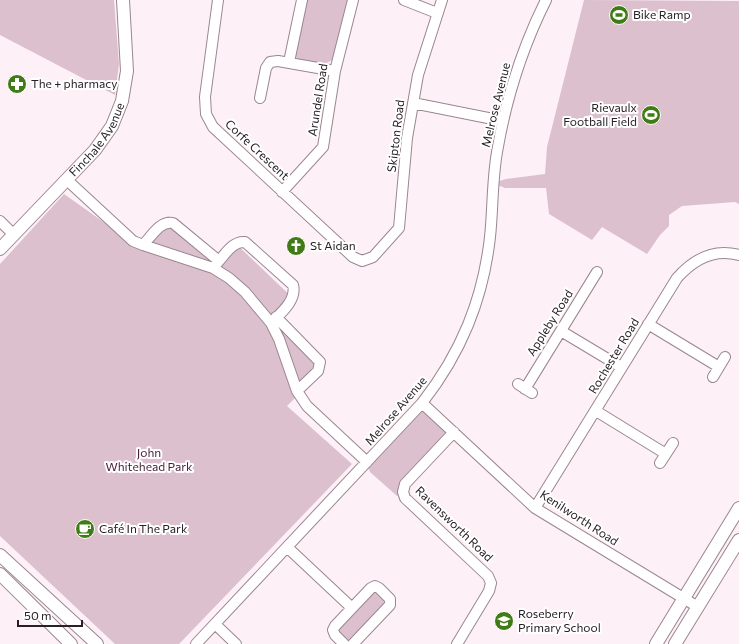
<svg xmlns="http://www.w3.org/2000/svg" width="739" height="644" font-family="Commissioner,sans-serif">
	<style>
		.green { fill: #dcc0ce }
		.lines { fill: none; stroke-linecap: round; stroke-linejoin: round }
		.minor-casing { stroke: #9a8690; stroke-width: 12 }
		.tertiary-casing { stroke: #9a8690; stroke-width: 14 }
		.minor { stroke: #fff; stroke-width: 10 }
		.tertiary { stroke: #fff; stroke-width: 12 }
		.labels { text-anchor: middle; stroke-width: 4; stroke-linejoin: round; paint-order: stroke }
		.poi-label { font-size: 12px; fill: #282024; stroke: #fff; text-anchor: start }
		.street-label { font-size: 12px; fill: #282024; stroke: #fff }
		.park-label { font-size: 12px; fill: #461c35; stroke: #fff }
	</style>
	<rect width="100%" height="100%" fill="#fdf0f6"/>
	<path class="green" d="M0 0H114L119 64 115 95 0 35Z
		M306 0H349L334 59 323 65 299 61 294 54Z
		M584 0 739 1V204L735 202 682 206 669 215V226L660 235 647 254 602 227 592 240 549 214 546 188H505L493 183 506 179 545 174 547 147Z
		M64 194 139 247 143 245 168 216 216 256 232 240 296 301 281 318 324 363 305 388 287 406 352 464 179 644H115L0 536V264Z
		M422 407 450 432 397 496 370 472 368 467Z
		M375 586 391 602 347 644 334 628Z"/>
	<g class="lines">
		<defs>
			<path id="minor" d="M218 0 205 97 206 114 213 127 353 257 362 261 373 257 399 228 407 138 418 75 442 0
				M404 0 437 13
				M289 62 302 0
				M260 98 266 68 270 62 278 61 335 71
				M413 103 503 121
				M67 180 133 241 143 245 213 268 229 278 245 292 271 323 279 339 297 391 307 406 367 462
				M282 192 323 147 335 71 353 0
				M0 221 14 235
				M143 245C151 237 160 220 173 223L219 261 215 266
				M219 261C226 253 233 241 245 242L293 285C297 300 281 313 271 323
				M276 317 320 362 318 371 297 391
				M648 324 719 367
				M561 331 621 367
				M713 377 725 357
				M518 384 532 393
				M525 389 597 272
				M422 403 535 508 698 607
				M596 411 666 454
				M454 432 405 484 403 492 405 498 488 576 491 583 489 591 457 644
				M660 463 673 443
				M535 508 677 278C693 260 714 248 739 255
				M287 547 352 608
				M215 624 236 644
				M196 644 422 403C461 353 483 300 490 237 493 209 492 181 497 152 506 99 522 48 546 0
				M344 644 335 635 333 630 335 626 371 588 375 586 379 588 390 599V605L353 644"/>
			<g id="tertiary">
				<path id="s1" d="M0 249 95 150 112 126 122 101 127 71 123 0"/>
				<path d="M0 555 97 644"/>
				<path d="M0 574 71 644"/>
				<path d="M656 644 739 508"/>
				<path d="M675 644 739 540"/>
			</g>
		</defs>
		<use href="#minor" class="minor-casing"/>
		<use href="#tertiary" class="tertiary-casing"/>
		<use href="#minor" class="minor"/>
		<use href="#tertiary" class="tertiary"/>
	</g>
	<defs>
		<symbol id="stadium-disc" viewBox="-11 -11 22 22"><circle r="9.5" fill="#407b16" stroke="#fff"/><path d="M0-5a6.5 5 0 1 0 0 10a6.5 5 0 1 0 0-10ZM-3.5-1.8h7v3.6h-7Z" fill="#fff"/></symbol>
		<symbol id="pharmacy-disc" viewBox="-11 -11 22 22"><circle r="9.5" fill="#407b16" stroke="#fff"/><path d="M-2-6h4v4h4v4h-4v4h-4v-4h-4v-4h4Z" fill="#fff"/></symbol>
		<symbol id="church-disc" viewBox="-11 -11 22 22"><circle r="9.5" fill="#407b16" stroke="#fff"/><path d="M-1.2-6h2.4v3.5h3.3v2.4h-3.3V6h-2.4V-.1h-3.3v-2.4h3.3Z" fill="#fff"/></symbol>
		<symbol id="cafe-disc" viewBox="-11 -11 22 22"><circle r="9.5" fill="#407b16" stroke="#fff"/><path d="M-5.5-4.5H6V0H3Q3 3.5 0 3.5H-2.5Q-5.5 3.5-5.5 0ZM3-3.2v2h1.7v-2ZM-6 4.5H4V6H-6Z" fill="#fff"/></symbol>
		<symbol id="school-disc" viewBox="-11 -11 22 22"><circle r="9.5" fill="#407b16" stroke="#fff"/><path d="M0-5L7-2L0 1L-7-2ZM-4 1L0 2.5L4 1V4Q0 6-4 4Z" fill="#fff"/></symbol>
	</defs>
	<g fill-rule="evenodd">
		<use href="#stadium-disc" x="608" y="4" width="22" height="22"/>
		<use href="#pharmacy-disc" x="6" y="73" width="22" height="22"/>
		<use href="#stadium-disc" x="640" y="104" width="22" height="22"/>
		<use href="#church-disc" x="285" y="235" width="22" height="22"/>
		<use href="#cafe-disc" x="74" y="518" width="22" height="22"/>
		<use href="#school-disc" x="493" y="610" width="22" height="22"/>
	</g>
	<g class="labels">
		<g class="poi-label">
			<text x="633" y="19">Bike Ramp</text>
			<text x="31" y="88">The + pharmacy</text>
			<text x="637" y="112" text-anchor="end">Rievaulx<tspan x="637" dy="14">Football Field</tspan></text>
			<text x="310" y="250">St Aidan</text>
			<text x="99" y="533">Café In The Park</text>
			<text x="518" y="618">Roseberry<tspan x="518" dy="14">Primary School</tspan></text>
		</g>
		<g class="street-label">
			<text transform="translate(318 100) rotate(-81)" y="4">Arundel Road</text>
			<text transform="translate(496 105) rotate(-76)" y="4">Melrose Avenue</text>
			<text transform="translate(396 136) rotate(-83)" y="4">Skipton Road</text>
			<text dy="4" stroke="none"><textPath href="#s1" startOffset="147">Finchale Avenue</textPath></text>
			<text transform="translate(257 150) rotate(43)" y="4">Corfe Crescent</text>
			<text transform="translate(550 323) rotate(-58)" y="4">Appleby Road</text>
			<text transform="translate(614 356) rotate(-59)" y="4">Rochester Road</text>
			<text transform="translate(396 411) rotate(-49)" y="4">Melrose Avenue</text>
			<text transform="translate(579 518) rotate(33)" y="4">Kenilworth Road</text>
			<text transform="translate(454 524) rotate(44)" y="4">Ravensworth Road</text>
		</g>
		<g class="park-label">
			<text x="149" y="457">John<tspan x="149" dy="14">Whitehead Park</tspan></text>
		</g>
	</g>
	<path d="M18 620v6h64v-6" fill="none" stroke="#282024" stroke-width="2"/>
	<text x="24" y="620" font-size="12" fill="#282024" stroke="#ffffff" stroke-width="3" paint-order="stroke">50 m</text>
</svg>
